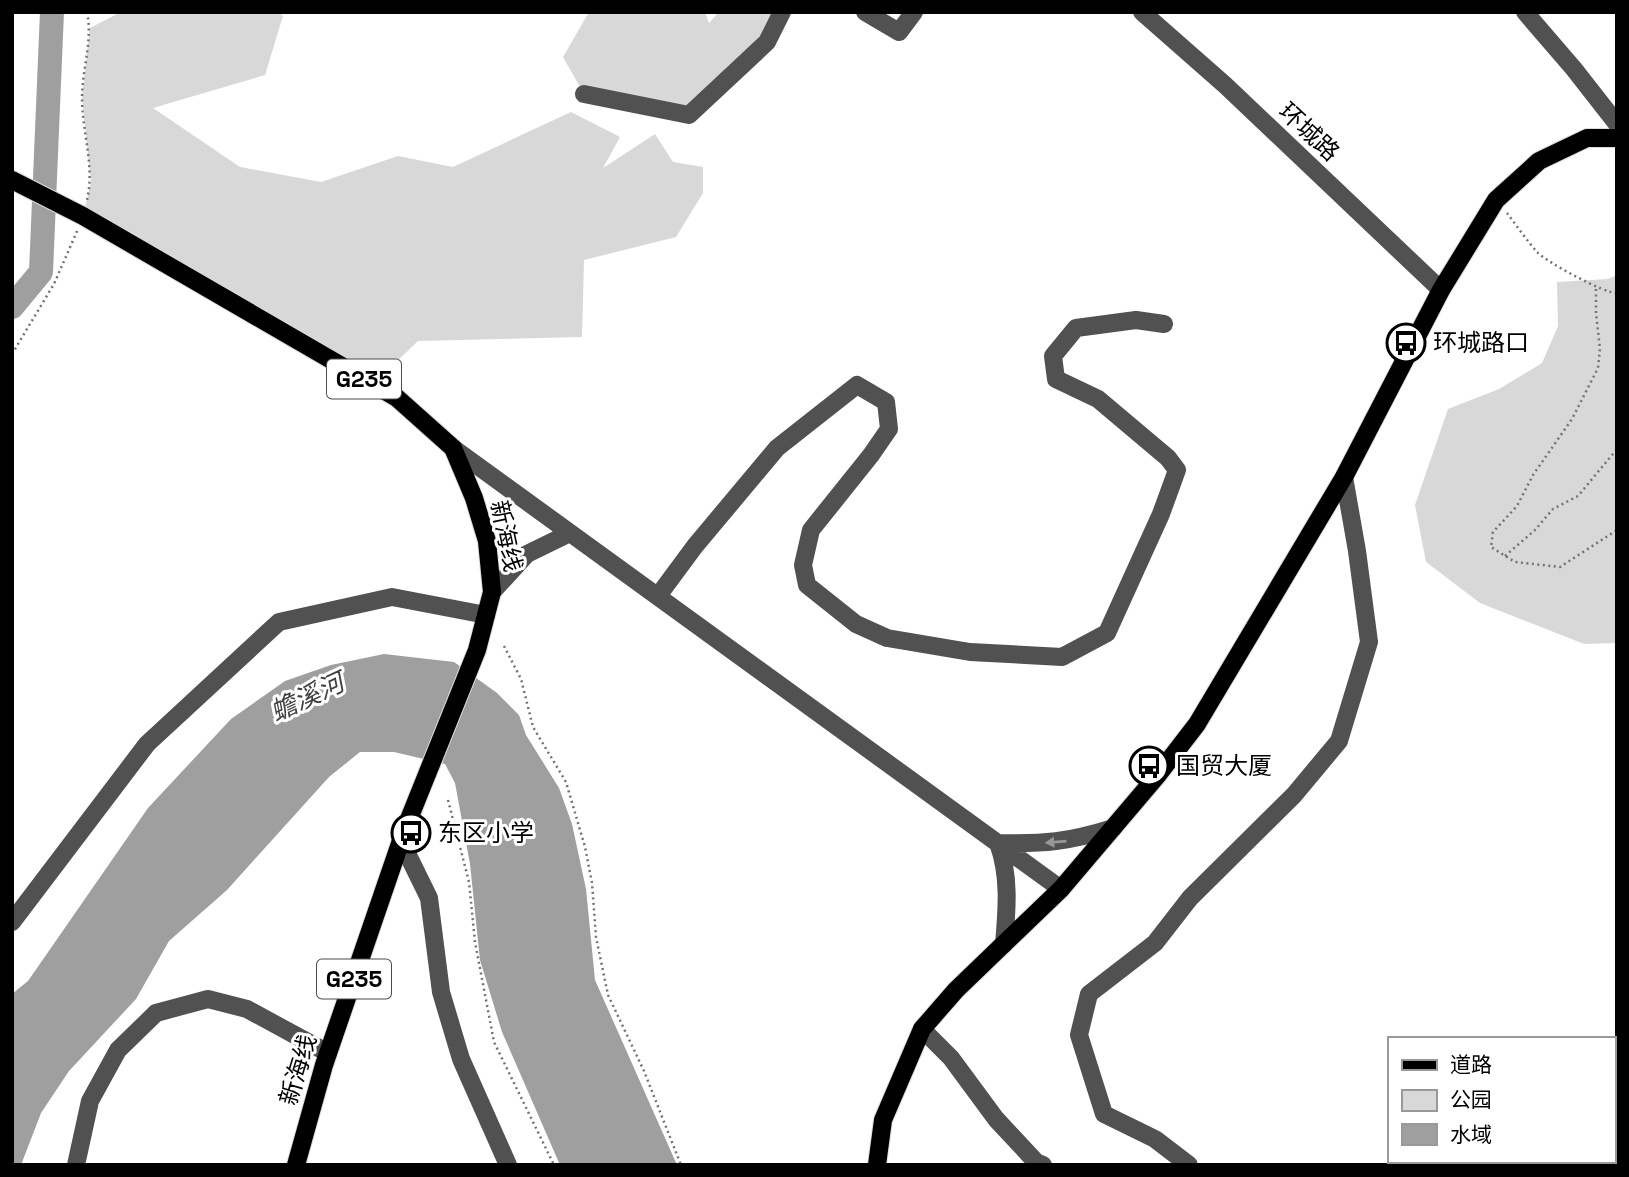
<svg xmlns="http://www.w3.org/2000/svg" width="1629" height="1177" font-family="'Space Grotesk','Noto Sans SC',sans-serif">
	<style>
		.green { fill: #d8d8d8 }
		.water { fill: #9f9f9f }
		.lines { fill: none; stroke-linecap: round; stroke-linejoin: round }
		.river { stroke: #9f9f9f; stroke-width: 24 }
		.major-casing { stroke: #dbdbdb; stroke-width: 20 }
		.path { stroke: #737373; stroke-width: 2.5; stroke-dasharray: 2 3.5; stroke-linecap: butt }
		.minor { stroke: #515151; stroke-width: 18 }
		.major { stroke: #000; stroke-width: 18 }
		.oneway { fill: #979797 }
		.labels { text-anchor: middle; stroke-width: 6; stroke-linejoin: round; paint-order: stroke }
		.shield { fill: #fff; stroke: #4c4c4c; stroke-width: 2 }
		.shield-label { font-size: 23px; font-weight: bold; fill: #000 }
		.street-label { font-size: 24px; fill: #000; stroke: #fff }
		.poi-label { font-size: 24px; fill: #000; stroke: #fff; text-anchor: start }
		.water-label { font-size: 26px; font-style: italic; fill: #404040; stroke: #fff }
	</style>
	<rect width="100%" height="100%" fill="#fff"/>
	<path class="green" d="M121 12H278L283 16 265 75 153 108 240 167 321 182 398 156 453 167 571 112 620 137 603 168 655 134 673 162 703 167V193L676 237 584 260 582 337 418 341 388 370 366 380 83 216 91 182 82 97 90 28Z
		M589 12H705L709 23 719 12H782L689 115 584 94 563 57Z
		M1617 275V643L1584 644 1480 603 1426 562 1415 505 1448 409 1499 389 1542 363 1558 326 1557 282 1608 279Z"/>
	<path class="water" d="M384 654 454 662 497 693 519 715 526 735 559 788 572 824 586 889 595 980 677 1165H560L502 1032 480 960 470 864 455 783 445 764 394 752H360L329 777 227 890 169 941 136 999 69 1071 41 1113 21 1165H12V994L28 981 148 808 231 719 285 681 331 665Z"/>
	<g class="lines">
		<path class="river" d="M12 307 41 272 52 12"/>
		<defs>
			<path id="major" d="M12 180 83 216 397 398 453 448 474 498 487 541 492 592 477 650 405 829 324 1065 296 1165
				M877 1165 883 1120 922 1029 956 990 1061 889 1157 776 1197 724 1344 477 1441 290 1496 200 1539 161 1587 138H1617"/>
		</defs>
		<use href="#major" class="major-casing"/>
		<path class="path" d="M87 12C93 41 82 69 82 98 82 132 95 166 87 200
			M1507 213C1517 226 1527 241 1538 253 1547 262 1605 294 1617 293
			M1596 289V313L1600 349 1598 368 1572 419 1533 475 1517 506 1493 532 1491 547 1515 562 1560 567 1617 530
			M12 354 54 284 78 229
			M1505 556 1535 530 1553 509 1578 496 1617 449
			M504 646 521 679 533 727 566 782 585 847 592 883 596 937 608 995 644 1071 681 1165
			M448 800 469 882 475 942 494 1042 554 1165"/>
		<path class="minor" d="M865 12 899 32 914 12
			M1142 12 1225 85 1441 290
			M1525 12 1574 69 1617 124
			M584 94 689 115 767 42 782 12
			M453 448 1061 889
			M492 592 527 554 570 533
			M658 596 695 546 777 448 857 385 886 402 889 429 871 455 811 530 803 565 807 585 856 624 887 638 970 652 1062 657 1107 633 1161 514 1177 470 1168 458 1098 399 1056 379 1053 356 1076 328 1136 320 1164 324
			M401 841 429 898 441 992 461 1059 508 1165
			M12 922 147 744 279 622 392 597 486 615
			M1004 944C1007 910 1010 875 998 843 1044 844 1068 842 1113 828
			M922 1029 951 1058 996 1119 1036 1162 1043 1165
			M76 1165 90 1101 118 1050 156 1013 208 999 247 1009 328 1053
			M1189 1165 1155 1139 1104 1114 1079 1035 1089 994 1155 943 1190 898 1294 795 1339 741 1369 642 1357 551 1344 477"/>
		<use href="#major" class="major"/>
	</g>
	<defs><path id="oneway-solid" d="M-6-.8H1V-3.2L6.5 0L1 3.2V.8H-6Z" transform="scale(1.75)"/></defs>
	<use class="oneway" href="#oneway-solid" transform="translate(1056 842) rotate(175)"/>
	<defs>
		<symbol id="bus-ring" viewBox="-11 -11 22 22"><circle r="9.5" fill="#fff" stroke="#000" stroke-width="1.5"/><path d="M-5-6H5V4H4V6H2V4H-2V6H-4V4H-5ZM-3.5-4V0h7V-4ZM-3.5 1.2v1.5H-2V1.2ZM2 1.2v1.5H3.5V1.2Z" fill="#000"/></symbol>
	</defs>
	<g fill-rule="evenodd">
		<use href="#bus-ring" x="1384" y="321" width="44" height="44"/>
		<use href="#bus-ring" x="1127" y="744" width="44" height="44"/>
		<use href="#bus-ring" x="389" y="811" width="44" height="44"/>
	</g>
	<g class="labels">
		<g class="shield">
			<rect x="327" y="359.5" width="74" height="39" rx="5"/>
			<rect x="317" y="959.5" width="74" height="39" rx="5"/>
		</g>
		<g class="shield-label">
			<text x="364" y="387">G235</text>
			<text x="354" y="987">G235</text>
		</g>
		<g class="street-label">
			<text transform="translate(1309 132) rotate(43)" y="8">环城路</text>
			<text transform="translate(506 536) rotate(78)" y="8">新海线</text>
			<text transform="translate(298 1070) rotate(-73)" y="8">新海线</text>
		</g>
		<g class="poi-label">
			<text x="1433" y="351">环城路口</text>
			<text x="1176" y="774">国贸大厦</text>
			<text x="438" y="841">东区小学</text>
		</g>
		<g class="water-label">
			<text transform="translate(307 697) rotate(-25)" y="9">蟾溪河</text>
		</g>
	</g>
	<rect width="1629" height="1177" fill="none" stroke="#000000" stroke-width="28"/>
	<rect x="1388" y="1037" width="228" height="126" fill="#ffffff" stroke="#999999" stroke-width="2"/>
	<rect x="1402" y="1060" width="35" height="10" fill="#000000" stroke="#999999" stroke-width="2"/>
	<text x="1450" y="1072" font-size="21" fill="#000000">道路</text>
	<rect x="1402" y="1090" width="35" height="21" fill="#d8d8d8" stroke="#999999" stroke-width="2"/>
	<text x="1450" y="1107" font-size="21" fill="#000000">公园</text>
	<rect x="1402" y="1124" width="35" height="21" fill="#9f9f9f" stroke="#999999" stroke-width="2"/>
	<text x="1450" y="1142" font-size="21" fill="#000000">水域</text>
</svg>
